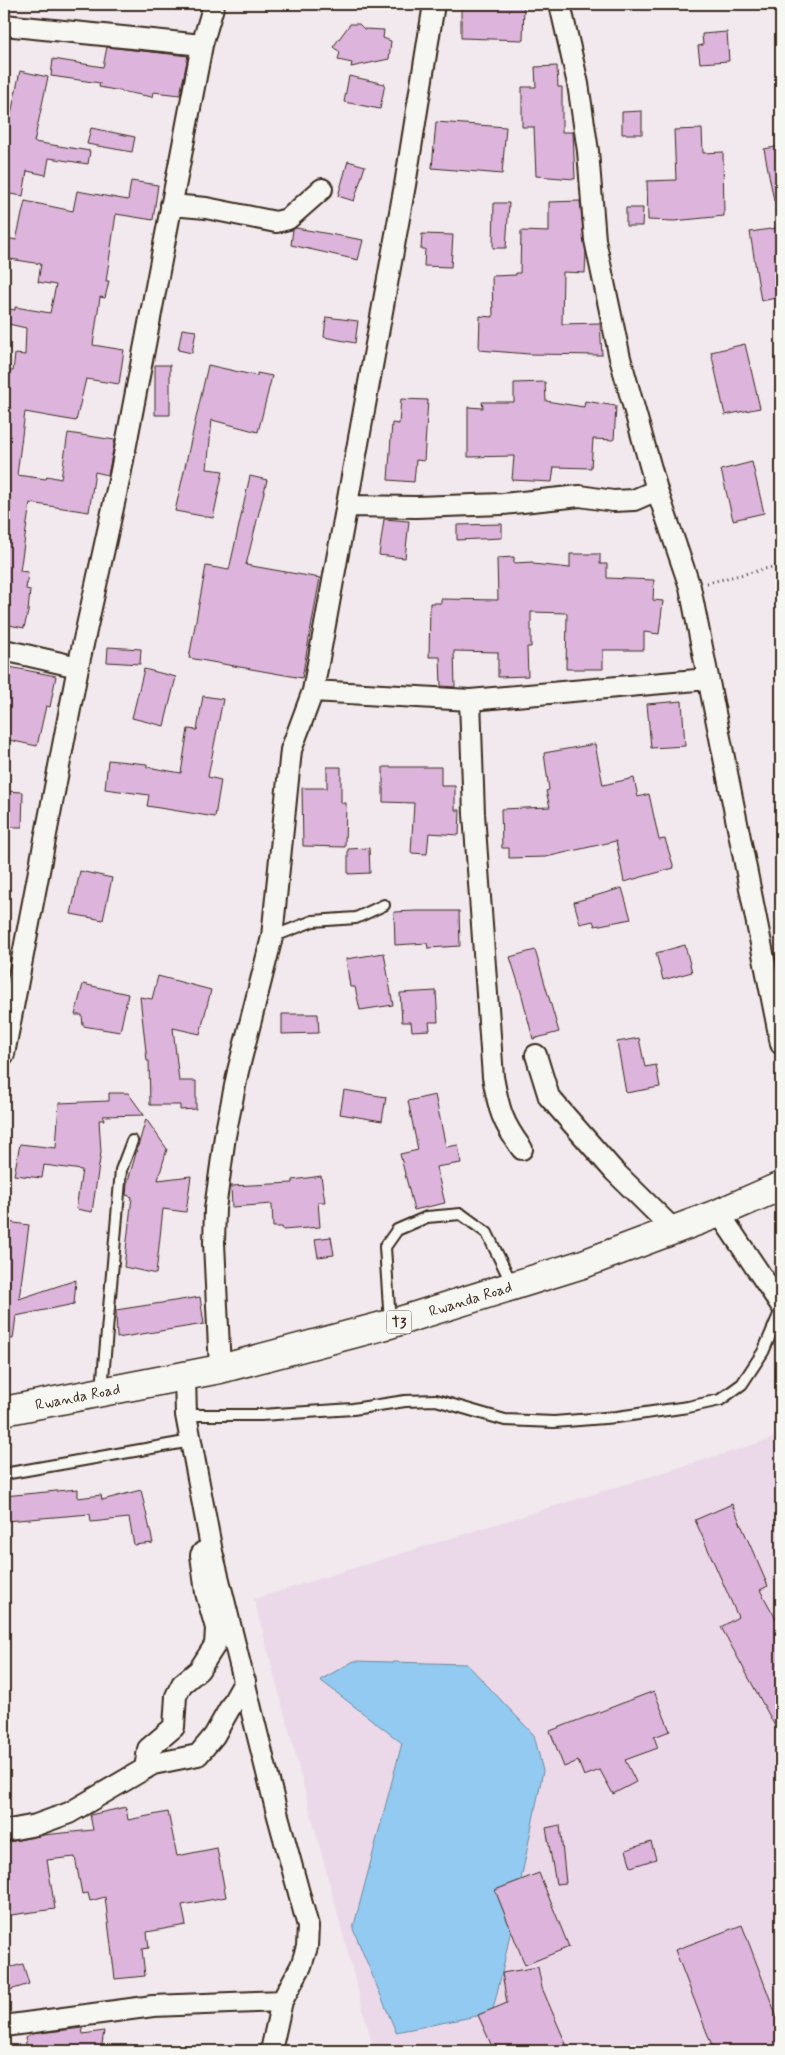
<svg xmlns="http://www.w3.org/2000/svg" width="785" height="2055" font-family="Mynerve,sans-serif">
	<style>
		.built { fill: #ebd9e9 }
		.water { fill: #92caf1; stroke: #6f8a9d }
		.building { fill: #dcb4dc; stroke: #3b2a1e }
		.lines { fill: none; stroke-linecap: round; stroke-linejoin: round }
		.service-casing { stroke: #3b2a1e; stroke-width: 14 }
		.minor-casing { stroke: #3b2a1e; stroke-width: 24 }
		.trunk-casing { stroke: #3b2a1e; stroke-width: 31 }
		.path { stroke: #3b2a1e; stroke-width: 3; stroke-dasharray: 1 4; stroke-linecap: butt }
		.service { stroke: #f6f6f2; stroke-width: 10 }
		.minor { stroke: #f6f6f2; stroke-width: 20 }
		.trunk { stroke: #f6f6f2; stroke-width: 28 }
		.labels { text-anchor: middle; stroke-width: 4; stroke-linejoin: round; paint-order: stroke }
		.shield { fill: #f6f6f2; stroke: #73675e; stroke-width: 1 }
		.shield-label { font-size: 14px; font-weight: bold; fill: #3b2a1e }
		.street-label { font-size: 15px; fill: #3b2a1e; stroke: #f6f6f2 }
	</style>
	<rect width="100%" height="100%" fill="#f1e9ee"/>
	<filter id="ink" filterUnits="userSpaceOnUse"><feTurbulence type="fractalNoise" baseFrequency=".02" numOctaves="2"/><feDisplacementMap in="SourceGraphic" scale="10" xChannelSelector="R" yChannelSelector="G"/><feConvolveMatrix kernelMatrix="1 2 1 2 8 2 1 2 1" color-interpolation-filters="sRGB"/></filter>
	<g filter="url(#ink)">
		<path class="built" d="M781 1436V2051H374L254 1599Z"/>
		<path class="water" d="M354 1661 467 1664 534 1735 543 1771 502 1973 492 2013 396 2032 353 1929 402 1743 320 1680Z"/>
		<path class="building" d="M461 4H524L523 40 461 38Z
			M350 24H359L364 29 384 30 383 38 391 41 389 59 351 67 352 63 338 60 340 52 333 47Z
			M727 32 729 61 700 63 698 46 703 45 702 34Z
			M107 47 188 56 180 95 153 92 152 97 99 87 100 83 51 76 53 59 103 67Z
			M557 66 558 87H562V132H573L575 179 536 176 534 127H522V87H536L535 67Z
			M20 71 48 77 34 142 90 151 88 164 49 158 46 175 27 171 23 196 4 193V147Z
			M349 76 385 84 380 109 344 102Z
			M642 111V134H622V112Z
			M436 122 506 127 502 174 432 168Z
			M91 128 135 137 132 152 87 144Z
			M702 129 703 153 723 152 724 216 674 221 648 220 647 181 676 180 674 130Z
			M781 146V200L774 201 764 149Z
			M348 161 365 166 354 201 338 196Z
			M131 181 158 185 153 220 116 214 106 281H109L105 298 100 297 93 345 124 350 119 384 86 379 76 421 25 412 17 475 46 479 47 476 61 479 68 433 115 440 108 475 95 472 89 512 30 503 20 571 28 572 26 589 30 590 28 612 24 628 4 624 5 371H13L15 354 25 355 26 328 4 323V308L15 310V307L50 313 56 285 38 282 41 264 4 258V237L16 240 25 201 73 211 77 191 128 200Z
			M580 201 586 253 585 273 563 272 562 324 600 323 602 355 529 354 479 350 480 316 493 317 492 276 516 275V273H520L521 231 549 232V202Z
			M494 203H509L506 248H493Z
			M626 208H643L642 226H626Z
			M296 228 363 240 358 260 291 245 293 229Z
			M777 228 781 253V297L761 301 750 232Z
			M422 234 453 235 451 267 424 266 425 249H421Z
			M326 317 358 321 355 343 324 337Z
			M182 329 196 331 192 353 178 350Z
			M745 344 760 408 725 415 711 352Z
			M155 365H170V415H155Z
			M208 365 257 376V373L272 376 258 432 212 420 207 469 223 471 213 518 175 511Z
			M545 382 546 401 584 407 585 401 616 406 614 440 593 439 591 468 554 467 552 482 512 480 514 456 468 457V407L483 408 482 402H514V383Z
			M401 399 428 400 424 461 416 460 414 482 388 480 392 423 399 424Z
			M752 462 764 513 733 520 721 470Z
			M250 476 267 480 246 565 320 578 302 678 189 658 206 566 229 570Z
			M384 519 409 521 405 558 379 555Z
			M502 524V538L457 540V525Z
			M570 554H600V564H607V578L654 580 653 600 663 601 659 634 644 632V650H603V669H566L567 613 531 612V647H527L528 676 498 677V652L454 651 455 687 441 686 440 657H429L430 603H441V599L498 600 497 558 514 557V563L533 562V564L570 568Z
			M108 647 141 649 140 664 107 662Z
			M4 666 56 676 50 707 46 706 37 746 4 739Z
			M144 669 176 677 164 726 132 718Z
			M203 696 223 699 208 777 221 780 215 817 147 806 149 795 105 789 108 760 147 764V767L181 773 188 729 197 730Z
			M682 701 685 746 651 748 647 704Z
			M595 744 603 785 634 778 638 797 649 794 659 840 665 839 674 868 624 882 616 841 546 857 509 858V848H502L501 809 550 807 546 791 549 790 544 753Z
			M327 767H341V803H346L345 847 303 846 302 788H327Z
			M383 767H441V786H455V810H460L459 835 429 833 427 854 411 853 414 803 383 802Z
			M4 791 23 792 22 827H4Z
			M369 848 370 873 348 874V849Z
			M80 871 112 878 103 920 71 914Z
			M622 888 631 919 595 926 593 921 580 924 574 902Z
			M416 911H459L460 946 428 948 427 943 395 945 394 912Z
			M685 945 692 972 663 980 656 953Z
			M535 950 559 1032 533 1039 521 992 510 957Z
			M384 953 393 1005 360 1010 355 987H350L346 959Z
			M158 976 211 990 200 1034 173 1028 179 1081H196V1109L180 1110V1105H150L149 1061H147L140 997 152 999Z
			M83 984 128 994 120 1032 83 1026 82 1015H75Z
			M436 991 438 1022H429L430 1030 412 1031 411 1022H402L400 993Z
			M282 1014H318L319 1033 282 1034Z
			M639 1038 645 1067 656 1065 660 1087 626 1093 617 1042Z
			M344 1090 386 1097 382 1121 340 1114Z
			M109 1093H128L144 1115 103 1116 104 1120H99L101 1152 92 1212 76 1209 82 1170 44 1165 42 1178 14 1175 20 1144 56 1148 59 1103 109 1101Z
			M435 1095 446 1147 458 1145 461 1163 436 1167 445 1203 414 1210 400 1154 418 1150 408 1101Z
			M146 1119 167 1149 158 1180 191 1176 186 1212 163 1209 156 1274 124 1267 132 1197 126 1195 127 1184Z
			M321 1176 325 1202H318L320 1227 283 1230 282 1227H273L272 1204 232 1207 231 1186 293 1183V1180Z
			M7 1222 29 1225 19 1299 76 1280 74 1304 16 1316 13 1339 4 1338V1239Z
			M331 1237 334 1255 318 1257 315 1239Z
			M200 1297 204 1324 117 1338 116 1310Z
			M78 1489V1498L101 1495 102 1500 141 1490 153 1543 134 1545 129 1518 91 1522 90 1514 6 1521 4 1496Z
			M732 1504 768 1586 760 1590 781 1628V1737L721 1627 738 1617 695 1520Z
			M654 1691 670 1731 654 1737 658 1748 625 1760 636 1782 613 1794 600 1770 584 1776 578 1761 564 1767 550 1731Z
			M126 1807 128 1820 168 1812 177 1856 217 1848 226 1897 182 1905 186 1925 147 1932 149 1948 142 1949 145 1976 115 1979 105 1897 90 1901 88 1893 82 1894 75 1857 47 1860 55 1909 4 1916V1843L43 1835 93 1830 90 1815Z
			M560 1825 566 1883 556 1884 546 1828Z
			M651 1842 656 1859 631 1867 626 1850Z
			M539 1873 569 1947 525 1965 495 1890Z
			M742 1925 781 2028V2051H714L675 1950Z
			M23 1964 29 1984 4 1992V1969Z
			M538 1967 542 1988 569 2051H494L478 2015 507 2003 502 1973Z
			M82 2028 83 2034 104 2031 101 2051H27L25 2038 31 2034Z"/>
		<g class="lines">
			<defs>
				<path id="service" d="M272 937 313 921 356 918 384 905
					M390 1323 385 1247 397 1230 427 1217 461 1214 487 1233 512 1284
					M102 1389 121 1170 132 1141
					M186 1415H261L353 1409 405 1401 436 1400 505 1420 554 1422 617 1417 688 1407 720 1400 742 1384 763 1352 781 1310
					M4 1474 191 1441"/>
				<path id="minor" d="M560 4 578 84 588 151 595 240 620 358 657 490 690 587 781 1044
					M4 25 202 45
					M171 205 206 208 276 222 288 219 322 189
					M348 506 416 507 503 504 580 496 613 501 634 500 657 490
					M4 650 78 667
					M313 691 470 700 708 679
					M470 700 474 814 493 1077C499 1110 502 1122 522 1149
					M4 1054 78 667 120 476 202 45 214 4
					M536 1055 549 1097 614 1171 673 1229
					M719 1213 781 1305
					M220 1369 214 1243 215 1209 225 1136 238 1071 272 937 291 750 313 691 405 185 434 4
					M185 1377 186 1415 212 1552 275 1805 308 1926 307 1947 301 1966 282 2001 271 2051
					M145 1769 148 1749 174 1727 176 1696 182 1684 199 1670 215 1645 216 1628 206 1593 201 1555 203 1552
					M4 1831 36 1825 69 1813 153 1764 198 1755 214 1736 245 1681
					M4 2026 153 2006 282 2001"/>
				<g id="trunk">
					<path id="s1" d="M4 1411 220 1369 390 1324 583 1264 719 1213 781 1186"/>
				</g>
			</defs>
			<use href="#service" class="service-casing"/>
			<use href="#minor" class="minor-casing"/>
			<use href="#trunk" class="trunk-casing"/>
			<path class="path" d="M707 583 781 565"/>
			<use href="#service" class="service"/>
			<use href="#minor" class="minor"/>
			<use href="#trunk" class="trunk"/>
		</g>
	</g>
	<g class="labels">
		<rect class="shield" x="386.5" y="1310.5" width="25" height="23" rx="4"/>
		<g class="shield-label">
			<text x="399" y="1327">T3</text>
		</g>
		<g class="street-label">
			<text dy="5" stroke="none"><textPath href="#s1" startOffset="480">Rwanda Road</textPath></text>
			<text dy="5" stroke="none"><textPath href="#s1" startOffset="75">Rwanda Road</textPath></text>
		</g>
	</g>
	<rect width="785" height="2055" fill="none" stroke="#f6f6f2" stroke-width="20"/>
	<rect x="10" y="10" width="765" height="2035" fill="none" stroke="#3b2a1e" stroke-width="2" filter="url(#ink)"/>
</svg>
